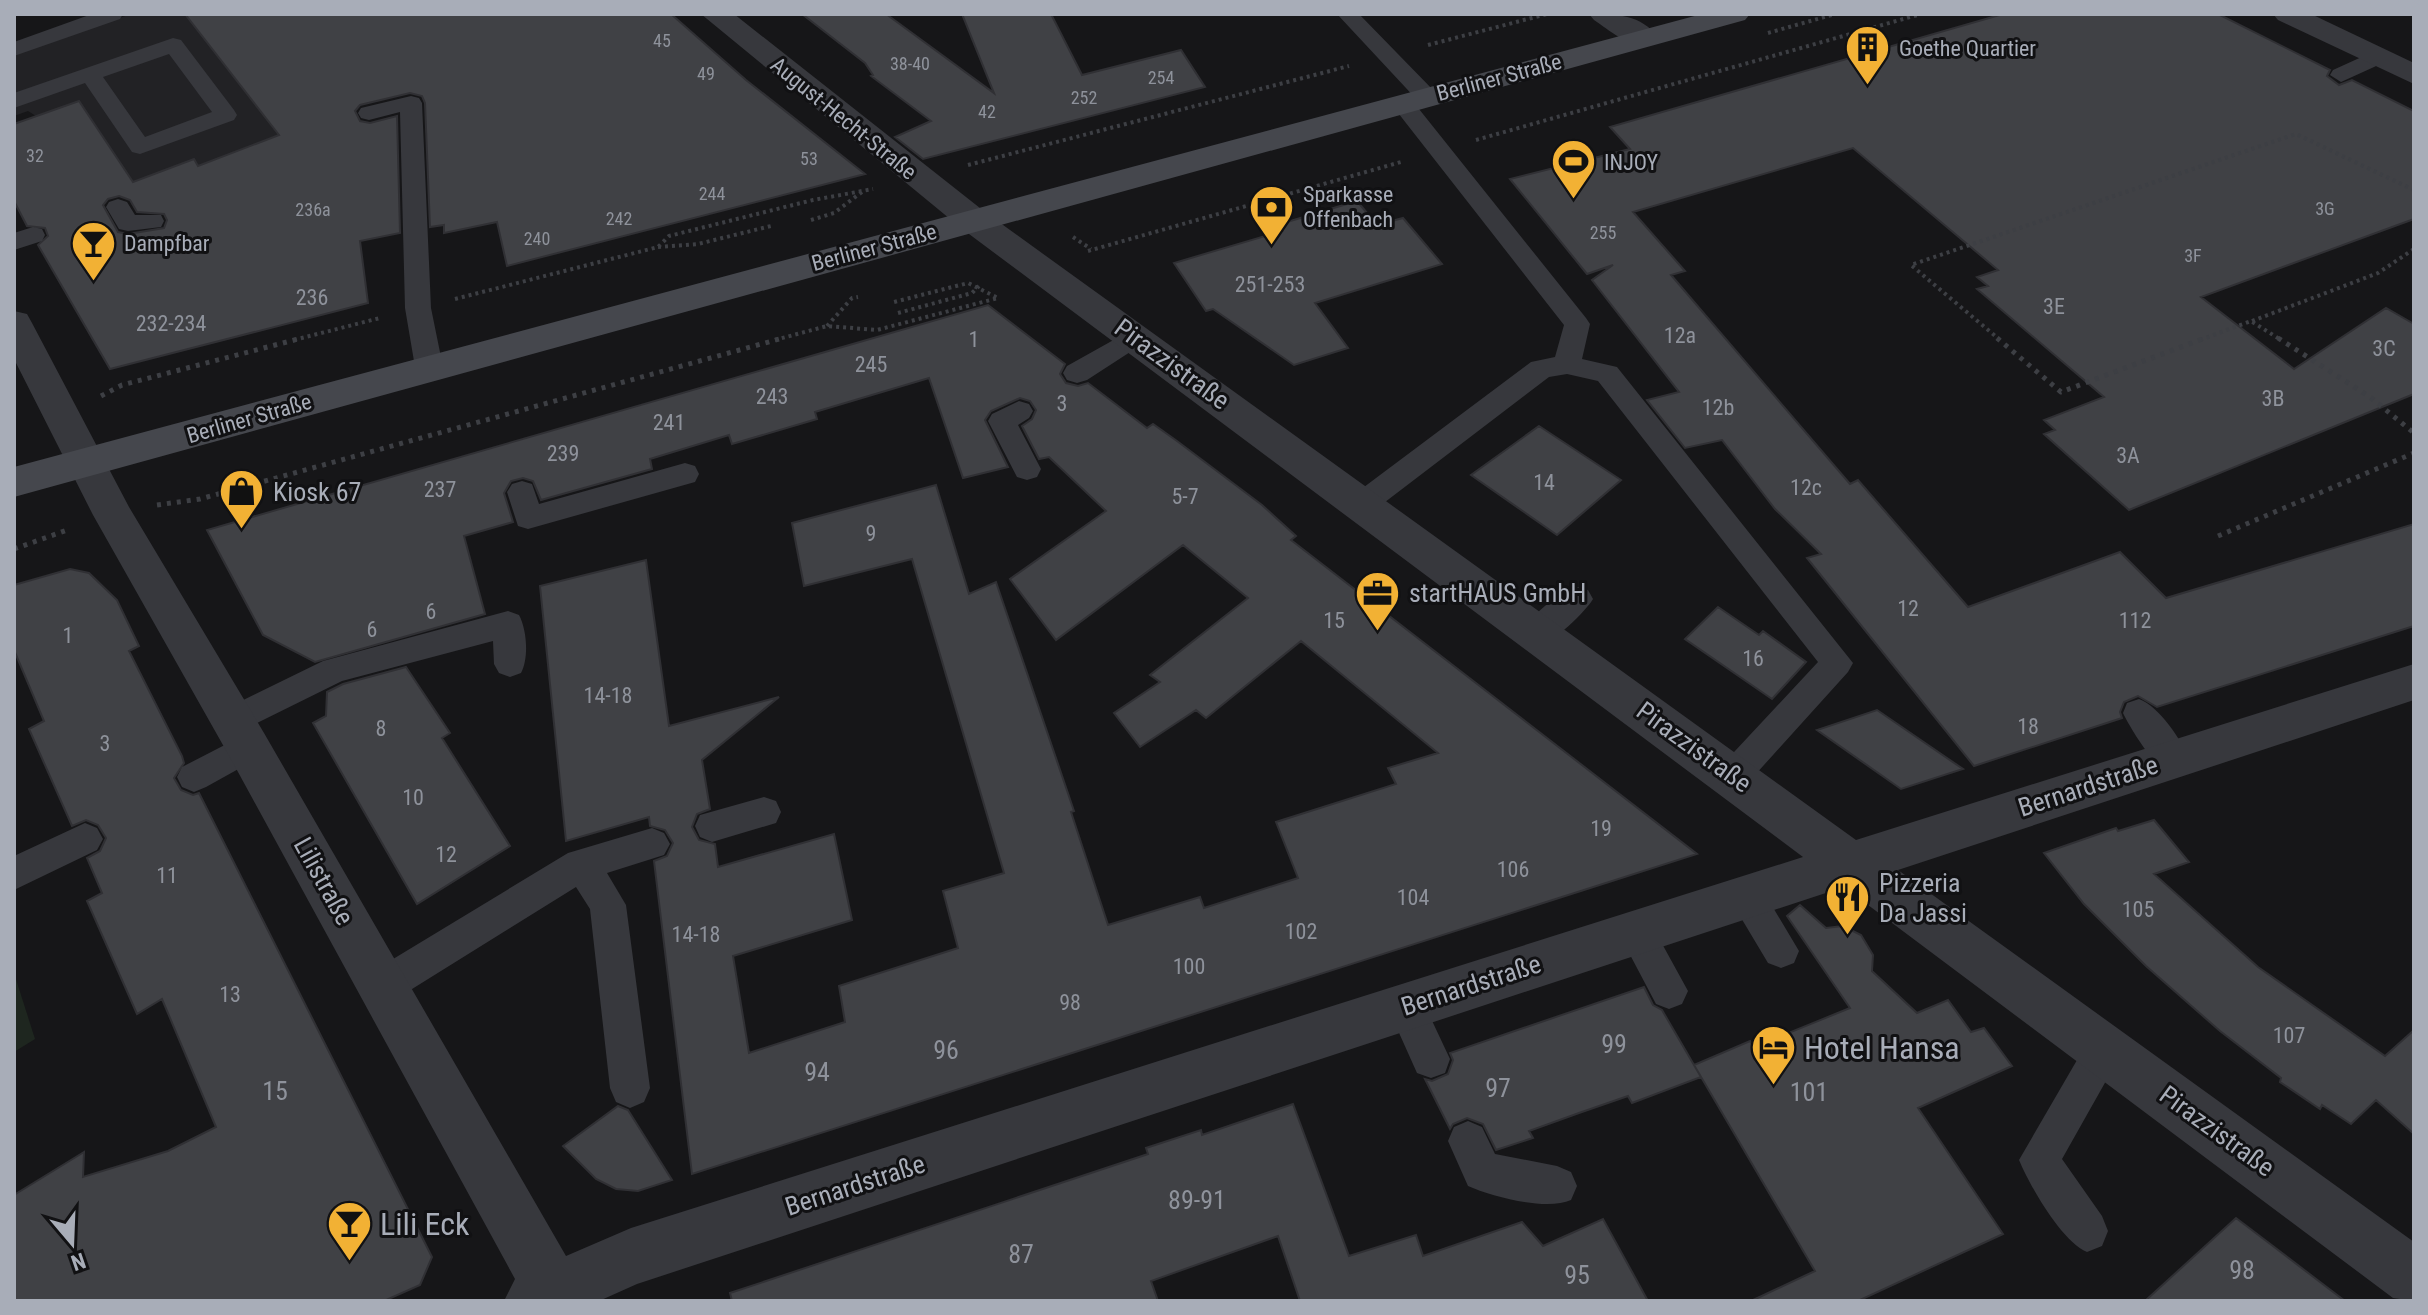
<svg xmlns="http://www.w3.org/2000/svg" width="2428" height="1315" font-family="'Roboto Condensed',sans-serif">
	<style>
		.built { fill: #222225 }
		.green { fill: #1e261f }
		.building { fill: #404145; stroke: #303034; stroke-width: 2; fill-rule: evenodd }
		.lines { fill: none; stroke-linecap: round; stroke-linejoin: round }
		.path-far1 { stroke: #3d3f44; stroke-width: 4; stroke-dasharray: 3 4; stroke-linecap: butt }
		.path { stroke: #3d3f44; stroke-width: 5; stroke-dasharray: 4 6; stroke-linecap: butt }
		.service { fill: #37383d; fill-rule: evenodd }
		.minor { fill: #37383d; fill-rule: evenodd }
		.tertiary { fill: #37383d; fill-rule: evenodd }
		.secondary { fill: #45474d; fill-rule: evenodd }
		.labels { text-anchor: middle; stroke-width: 6; stroke-linejoin: round; paint-order: stroke }
		.far-number-label { font-size: 18px; fill: #8e929b }
		.far-poi-label { font-size: 22px; fill: #a8adb8; stroke: #111113; text-anchor: start }
		.far-street-label { font-size: 22px; fill: #a8adb8; stroke: #111113 }
		.number-label { font-size: 22px; fill: #8e929b }
		.street-label { font-size: 26px; fill: #a8adb8; stroke: #111113 }
		.poi-label { font-size: 26px; fill: #a8adb8; stroke: #111113; text-anchor: start }
		.near-number-label { font-size: 26px; fill: #8e929b }
		.near-poi-label { font-size: 32px; fill: #a8adb8; stroke: #111113; text-anchor: start }
	</style>
	<rect width="100%" height="100%" fill="#161618"/>
	<path class="built" d="M131 14H220L308 123 199 166 194 160 138 189 79 101 36 116 28 111 14 116V54Z"/>
	<path class="green" d="M14 973 35 1039 14 1052Z"/>
	<path class="building" d="M185 14H671L746 80 865 174 507 266 497 222 444 233V225L430 227 425 103 422 96 410 93 360 105 355 111 360 121 370 123 397 116 400 233 360 241 368 303 110 369 38 245 48 236 45 228 27 226 14 201V124L79 101 133 182 194 159 198 166 279 135ZM119 196 130 200 137 212 164 214 167 220 164 228 128 234 118 232 103 205 108 199Z
		M802 14H886L994 93 962 14H1051L1082 75 1181 50 1205 87 923 159 895 137 931 121 871 76 873 75 865 63Z
		M2003 14H2218L2330 70 2327 76 2339 85 2352 80 2414 111V219L2201 297 2294 369 2386 308 2414 324V394L2129 510 2044 434 2055 430 2044 420 2104 397 1977 289 1988 286 1977 277 1998 270 1853 148 1633 212 1685 271 1671 275 1850 484 1858 480 1968 607 2120 552 2166 598 2414 524V626L2157 707 2138 696 2124 702 2120 712 2122 718 1974 766 1807 558 1821 554 1775 509 1722 440 1685 448 1647 400 1679 392 1592 280 1613 265 1587 274 1510 179 1630 149 1610 127Z
		M1357 201 1377 225 1403 218 1442 264 1315 303 1348 348 1294 365 1213 309 1206 311 1174 263 1282 231 1277 225Z
		M988 305 1065 364 1060 374 1066 383 1078 386 1088 383 1147 428 1153 424 1177 441 1262 505 1296 536 1291 540 1697 854 692 1174 654 861 667 856 673 843 665 830 650 826 649 817 566 841 540 586 646 560 669 726 779 697 702 760 710 809 697 814 692 827 699 840 715 844 718 867 834 834 852 920 733 956 749 1053 845 1022 839 986 958 948 943 891 1004 873 912 559 804 586 792 523 936 485 969 594 996 582 1074 811 1071 812 1108 925 1200 897 1204 908 1298 878 1276 822 1396 784 1388 768 1438 753 1301 641 1206 718 1196 710 1140 747 1114 713 1160 682 1150 675 1248 598 1183 545 1056 640 1010 579 1106 511 1049 457 1039 459 1022 426 1032 419 1036 410 1030 401 1020 398 991 411 985 420 1008 467 963 478 929 378 815 412 817 419 732 444 729 435 650 459 652 469 541 500 533 481 523 478 511 481 504 493 513 522 464 536 485 614 315 662 263 635 207 530Z
		M1539 426 1621 480 1557 535 1471 475Z
		M70 569 89 573 117 600 139 646 129 651 182 756 184 763 174 778 181 790 193 795 199 793 432 1257 420 1285 384 1301H14V1195L84 1152 83 1177 168 1151 216 1127 162 999 137 1014 87 901 102 893 87 858 100 851 106 838 98 825 86 820 72 826 29 729 44 721 14 650V585Z
		M1718 607 1759 635 1763 631 1806 662 1772 699 1685 639Z
		M406 667 450 733 442 738 510 846 417 904 313 723 326 716 327 692 343 684Z
		M1877 710 1963 769 1901 789 1817 730Z
		M2154 820 2189 862 2154 874 2258 967 2385 1056 2414 1030V1134L2376 1100 2351 1124 2322 1105 2320 1109 2280 1082 2281 1078 2220 1031 2146 966 2084 904 2044 853 2116 828 2118 831Z
		M1800 905 1826 928 1843 926 1861 935 1873 955 1872 971 1917 1013 1948 1000 1971 1032 1984 1028 2012 1066 1918 1108 2003 1234 1858 1301H1751L1815 1271 1694 1065 1750 1041 1754 1047 1850 1008 1787 916Z
		M1644 987 1653 1005 1662 1010 1701 1077 1632 1103 1628 1096 1579 1113 1529 1131 1533 1138 1496 1150 1483 1124 1467 1118 1453 1124 1450 1129 1425 1079 1432 1081 1448 1074 1453 1060 1450 1053Z
		M1293 1104 1349 1256 1416 1235 1423 1256 1522 1222 1543 1246 1603 1219 1648 1301H1300L1278 1236 1151 1281 1158 1301H732L730 1293 1148 1154 1146 1148 1201 1130 1202 1135Z
		M618 1106 628 1110 672 1180 638 1191 616 1189 596 1179 563 1146Z
		M2236 1218 2345 1301H2145Z"/>
	<g class="lines">
		<path class="path-far1" d="M1768 33 1835 14
			M1428 45 1547 14
			M1476 140 1921 14
			M968 165 1349 66
			M811 220 834 213 862 192
			M1073 237 1091 249
			M658 247 698 244 771 226
			M1088 251 1401 162
			M455 299 658 247 669 236 813 200 873 189
			M898 313 972 293 979 286
			M2252 321 2378 273 2414 249
			M827 326 852 298 858 297
			M294 340 380 318
			M775 340 827 326 877 330 998 298 968 283 894 302
			M2000 340 1911 265 2296 134 2414 190
			M2200 340 2251 321 2281 340"/>
		<path class="path" d="M1997 338 2061 392 2205 338
			M2278 338 2370 397 2414 433
			M101 396 122 385 302 338
			M157 505 200 499 783 338
			M2218 536 2414 453
			M14 549 70 529"/>
		<path class="service" d="M92 14H123L120 19 14 56V42Z
			M1337 14H1359L1435 92 1438 97 1435 102H1419Z
			M173 38 181 40 234 110 237 115 234 120 140 154 132 152 85 83 14 108V93ZM169 54 212 112 145 137 103 77Z
			M2377 50 2388 57 2385 62 2341 82 2330 75 2333 70Z
			M411 96 419 98 422 103 431 308 443 367 439 374 429 376 419 374 415 367 405 308 400 112 369 120 361 118 358 113 361 108Z
			M1403 97 1411 99 1586 318 1590 324 1582 359 1617 367 1853 663 1848 672 1745 786 1733 791 1721 786 1716 776 1721 766 1818 662 1598 381 1567 374 1549 377 1372 512 1362 515 1352 512 1347 504 1352 496 1531 362 1555 357 1564 325 1395 109 1392 104 1395 99Z
			M118 199 127 202 135 215H161L164 221 161 227 128 231 119 229 106 207 109 202Z
			M33 227 42 229 45 235 42 241 14 250V233Z
			M1135 328 1144 331 1148 337 1144 343 1087 380 1077 383 1067 380 1063 373 1067 366Z
			M1019 401 1029 404 1033 411 1029 418 1018 425 1041 469 1037 477 1027 480 1017 477 988 421 992 414Z
			M685 463 695 466 699 474 695 482 528 529 518 526 507 492 512 484 522 481 532 484 539 504Z
			M1577 587 1588 590 1593 599C1586 611 1553 644 1539 644 1537 645 1529 642 1527 641L1522 632C1532 614 1558 593 1577 587Z
			M508 611 519 615C527 630 529 658 521 673L510 677 499 673 494 664 493 641 342 681 233 735 221 731 216 721 221 711 323 661Z
			M2139 699C2160 707 2180 739 2190 759L2185 769C2183 770 2174 773 2172 773 2157 773 2129 726 2123 713L2127 703Z
			M248 733 260 737 265 747 260 757 206 787 194 792 182 787 177 777 182 767Z
			M764 797 776 801 781 812 776 823 712 842 700 837 695 826 700 815Z
			M85 823 97 828 103 839 97 850 14 890V856Z
			M652 828 664 833 670 844 664 855 607 873 626 905 650 1088 644 1102 630 1108 616 1102 610 1088 590 909 576 887 396 999 383 1004 370 999 364 986 370 973 568 853Z
			M1746 879 1759 884 1799 951 1794 963 1781 968 1768 963 1728 896 1733 884Z
			M1636 915 1649 920 1688 991 1682 1004 1669 1009 1656 1004 1618 932 1623 920Z
			M1406 988 1419 993 1450 1059 1445 1073 1431 1078 1417 1073 1387 1006 1393 993Z
			M2105 1030 2119 1036 2124 1049 2062 1159 2102 1216 2108 1231 2102 1246 2087 1252C2061 1241 2030 1186 2019 1160L2091 1036Z
			M1468 1121 1482 1127 1495 1154 1557 1166 1571 1172 1577 1186 1571 1200C1547 1211 1493 1197 1468 1186L1448 1141 1454 1127Z"/>
		<path class="minor" d="M701 14H734L985 212 1856 840 2414 664V700L1898 870 2414 1242V1301L2393 1298 1844 887 637 1284 599 1301H504L515 1279 232 761 93 515 14 359V311L27 314 32 323 129 507 264 733 566 1256 631 1228 1803 857 961 228Z
			M1589 14C1615 14 1642 14 1658 38L1654 44C1631 50 1612 32 1594 20Z"/>
		<path class="tertiary" d="M2273 14H2311L2414 63V84L2278 20Z"/>
		<path class="secondary" d="M1702 14H1750L1745 20 14 497V467Z"/>
	</g>
	<defs>
		<symbol id="building-pin" viewBox="-11 -11 22 30"><path d="M0 17L-7.5 6A9.5 9.5 0 1 1 7.5 6Z" fill="#f2b134" stroke="#111113"/><path d="M-4-6H4V6H1V3H-1V6H-4ZM-2.5-4.3h1.7v1.8h-1.7ZM.8-4.3h1.7v1.8H.8ZM-2.5-1h1.7V.8h-1.7ZM.8-1h1.7V.8H.8Z" fill="#111"/></symbol>
		<symbol id="stadium-pin" viewBox="-11 -11 22 30"><path d="M0 17L-7.5 6A9.5 9.5 0 1 1 7.5 6Z" fill="#f2b134" stroke="#111113"/><path d="M0-5a6.5 5 0 1 0 0 10a6.5 5 0 1 0 0-10ZM-3.5-1.8h7v3.6h-7Z" fill="#111"/></symbol>
		<symbol id="bank-pin" viewBox="-11 -11 22 30"><path d="M0 17L-7.5 6A9.5 9.5 0 1 1 7.5 6Z" fill="#f2b134" stroke="#111113"/><path d="M-6-4H6V4H-6ZM0-2.3a2.3 2.3 0 1 0 0 4.6a2.3 2.3 0 1 0 0-4.6Z" fill="#111"/></symbol>
		<symbol id="bar-pin" viewBox="-11 -11 22 30"><path d="M0 17L-7.5 6A9.5 9.5 0 1 1 7.5 6Z" fill="#f2b134" stroke="#111113"/><path d="M-6-5H6L.8 .8V4.5H3.5V6h-7V4.5H-.8V.8Z" fill="#111"/></symbol>
		<symbol id="shop-pin" viewBox="-11 -11 22 30"><path d="M0 17L-7.5 6A9.5 9.5 0 1 1 7.5 6Z" fill="#f2b134" stroke="#111113"/><path d="M-5-2.5h2.3a2.7 3.5 0 0 1 5.4 0H5L5.5 6h-11ZM-1.5-2.5h3a1.5 2.3 0 0 0-3 0Z" fill="#111"/></symbol>
		<symbol id="office-pin" viewBox="-11 -11 22 30"><path d="M0 17L-7.5 6A9.5 9.5 0 1 1 7.5 6Z" fill="#f2b134" stroke="#111113"/><path d="M-6-3h4V-5.5h4V-3h4V5H-6ZM-1-4.5V-3h2v-1.5ZM-6 0V1H6V0Z" fill="#111"/></symbol>
		<symbol id="restaurant-pin" viewBox="-11 -11 22 30"><path d="M0 17L-7.5 6A9.5 9.5 0 1 1 7.5 6Z" fill="#f2b134" stroke="#111113"/><path d="M-5-6h1v4h1v-4h1v4h1v-4h1v5L-1.5 .5V6h-2V.5L-5-1ZM5-6V6H3V1.5H1.5Q1.5-4 5-6Z" fill="#111"/></symbol>
		<symbol id="hotel-pin" viewBox="-11 -11 22 30"><path d="M0 17L-7.5 6A9.5 9.5 0 1 1 7.5 6Z" fill="#f2b134" stroke="#111113"/><path d="M-6-4.5h1.5V1H6V5H4.5V3h-9V5H-6ZM-4 0a1.8 1.8 0 1 1 3.6 0ZM.5 0V-2.5h3Q6-2.5 6 0Z" fill="#111"/></symbol>
	</defs>
	<g fill-rule="evenodd">
		<use href="#building-pin" x="1842" y="22" width="51" height="69"/>
		<use href="#stadium-pin" x="1548" y="136" width="51" height="69"/>
		<use href="#bank-pin" x="1246" y="182" width="51" height="69"/>
		<use href="#bar-pin" x="68" y="218" width="51" height="69"/>
		<use href="#shop-pin" x="216" y="466" width="51" height="69"/>
		<use href="#office-pin" x="1352" y="568" width="51" height="69"/>
		<use href="#restaurant-pin" x="1822" y="872" width="51" height="69"/>
		<use href="#hotel-pin" x="1748" y="1022" width="51" height="69"/>
		<use href="#bar-pin" x="324" y="1198" width="51" height="69"/>
	</g>
	<g class="labels">
		<g class="far-number-label">
			<text x="662" y="47">45</text>
			<text x="910" y="70">38-40</text>
			<text x="706" y="80">49</text>
			<text x="1161" y="84">254</text>
			<text x="1084" y="104">252</text>
			<text x="987" y="118">42</text>
			<text x="35" y="162">32</text>
			<text x="809" y="165">53</text>
			<text x="712" y="200">244</text>
			<text x="2325" y="215">3G</text>
			<text x="313" y="216">236a</text>
			<text x="619" y="225">242</text>
			<text x="1603" y="239">255</text>
			<text x="537" y="245">240</text>
			<text x="2193" y="262">3F</text>
		</g>
		<g class="far-poi-label">
			<text x="1899" y="56">Goethe Quartier</text>
			<text x="1604" y="170">INJOY</text>
			<text x="1303" y="202">Sparkasse<tspan x="1303" dy="25">Offenbach</tspan></text>
			<text x="124" y="251">Dampfbar</text>
		</g>
		<g class="far-street-label">
			<text transform="translate(1499 77) rotate(-15)" y="8">Berliner Straße</text>
			<text transform="translate(844 118) rotate(39)" y="8">August-Hecht-Straße</text>
			<text transform="translate(874 247) rotate(-15)" y="8">Berliner Straße</text>
			<text transform="translate(249 418) rotate(-16)" y="8">Berliner Straße</text>
		</g>
		<g class="number-label">
			<text x="1270" y="292">251-253</text>
			<text x="312" y="305">236</text>
			<text x="2054" y="314">3E</text>
			<text x="171" y="331">232-234</text>
			<text x="1680" y="343">12a</text>
			<text x="974" y="347">1</text>
			<text x="2384" y="356">3C</text>
			<text x="871" y="372">245</text>
			<text x="772" y="404">243</text>
			<text x="2273" y="406">3B</text>
			<text x="1062" y="411">3</text>
			<text x="1718" y="415">12b</text>
			<text x="669" y="430">241</text>
			<text x="563" y="461">239</text>
			<text x="2128" y="463">3A</text>
			<text x="1544" y="490">14</text>
			<text x="1806" y="495">12c</text>
			<text x="440" y="497">237</text>
			<text x="1185" y="504">5-7</text>
			<text x="871" y="541">9</text>
			<text x="1908" y="616">12</text>
			<text x="431" y="619">6</text>
			<text x="1334" y="628">15</text>
			<text x="2135" y="628">112</text>
			<text x="372" y="637">6</text>
			<text x="68" y="643">1</text>
			<text x="1753" y="666">16</text>
			<text x="608" y="703">14-18</text>
			<text x="2028" y="734">18</text>
			<text x="381" y="736">8</text>
			<text x="105" y="751">3</text>
			<text x="413" y="805">10</text>
			<text x="1601" y="836">19</text>
			<text x="446" y="862">12</text>
			<text x="1513" y="877">106</text>
			<text x="167" y="883">11</text>
			<text x="1413" y="905">104</text>
			<text x="2138" y="917">105</text>
			<text x="1301" y="939">102</text>
			<text x="696" y="942">14-18</text>
			<text x="1189" y="974">100</text>
			<text x="230" y="1002">13</text>
			<text x="1070" y="1010">98</text>
			<text x="2289" y="1043">107</text>
		</g>
		<g class="street-label">
			<text transform="translate(1172 364) rotate(36)" y="9">Pirazzistraße</text>
			<text transform="translate(1694 747) rotate(36)" y="9">Pirazzistraße</text>
			<text transform="translate(2088 786) rotate(-18)" y="9">Bernardstraße</text>
			<text transform="translate(324 881) rotate(61)" y="9">Lilistraße</text>
			<text transform="translate(1471 985) rotate(-18)" y="9">Bernardstraße</text>
			<text transform="translate(2217 1131) rotate(36)" y="9">Pirazzistraße</text>
			<text transform="translate(855 1185) rotate(-18)" y="9">Bernardstraße</text>
		</g>
		<g class="poi-label">
			<text x="273" y="501">Kiosk 67</text>
			<text x="1409" y="602">startHAUS GmbH</text>
			<text x="1879" y="892">Pizzeria<tspan x="1879" dy="30">Da Jassi</tspan></text>
		</g>
		<g class="near-number-label">
			<text x="1614" y="1053">99</text>
			<text x="946" y="1059">96</text>
			<text x="817" y="1081">94</text>
			<text x="1498" y="1097">97</text>
			<text x="275" y="1100">15</text>
			<text x="1809" y="1101">101</text>
			<text x="1197" y="1209">89-91</text>
			<text x="1021" y="1263">87</text>
			<text x="2242" y="1279">98</text>
			<text x="1577" y="1284">95</text>
		</g>
		<g class="near-poi-label">
			<text x="1804" y="1059">Hotel Hansa</text>
			<text x="380" y="1235">Lili Eck</text>
		</g>
	</g>
	<rect width="2428" height="1315" fill="none" stroke="#a8adb8" stroke-width="32"/>
	<g transform="translate(72 1243) rotate(161)" stroke="#111113" stroke-width="6" paint-order="stroke">
	<path d="M0-6L14 30L0 20L-14 30Z" fill="#a8adb8"/>
	<text y="-12" font-size="22" font-weight="bold" text-anchor="middle" fill="#a8adb8">N</text>
	</g>
</svg>
